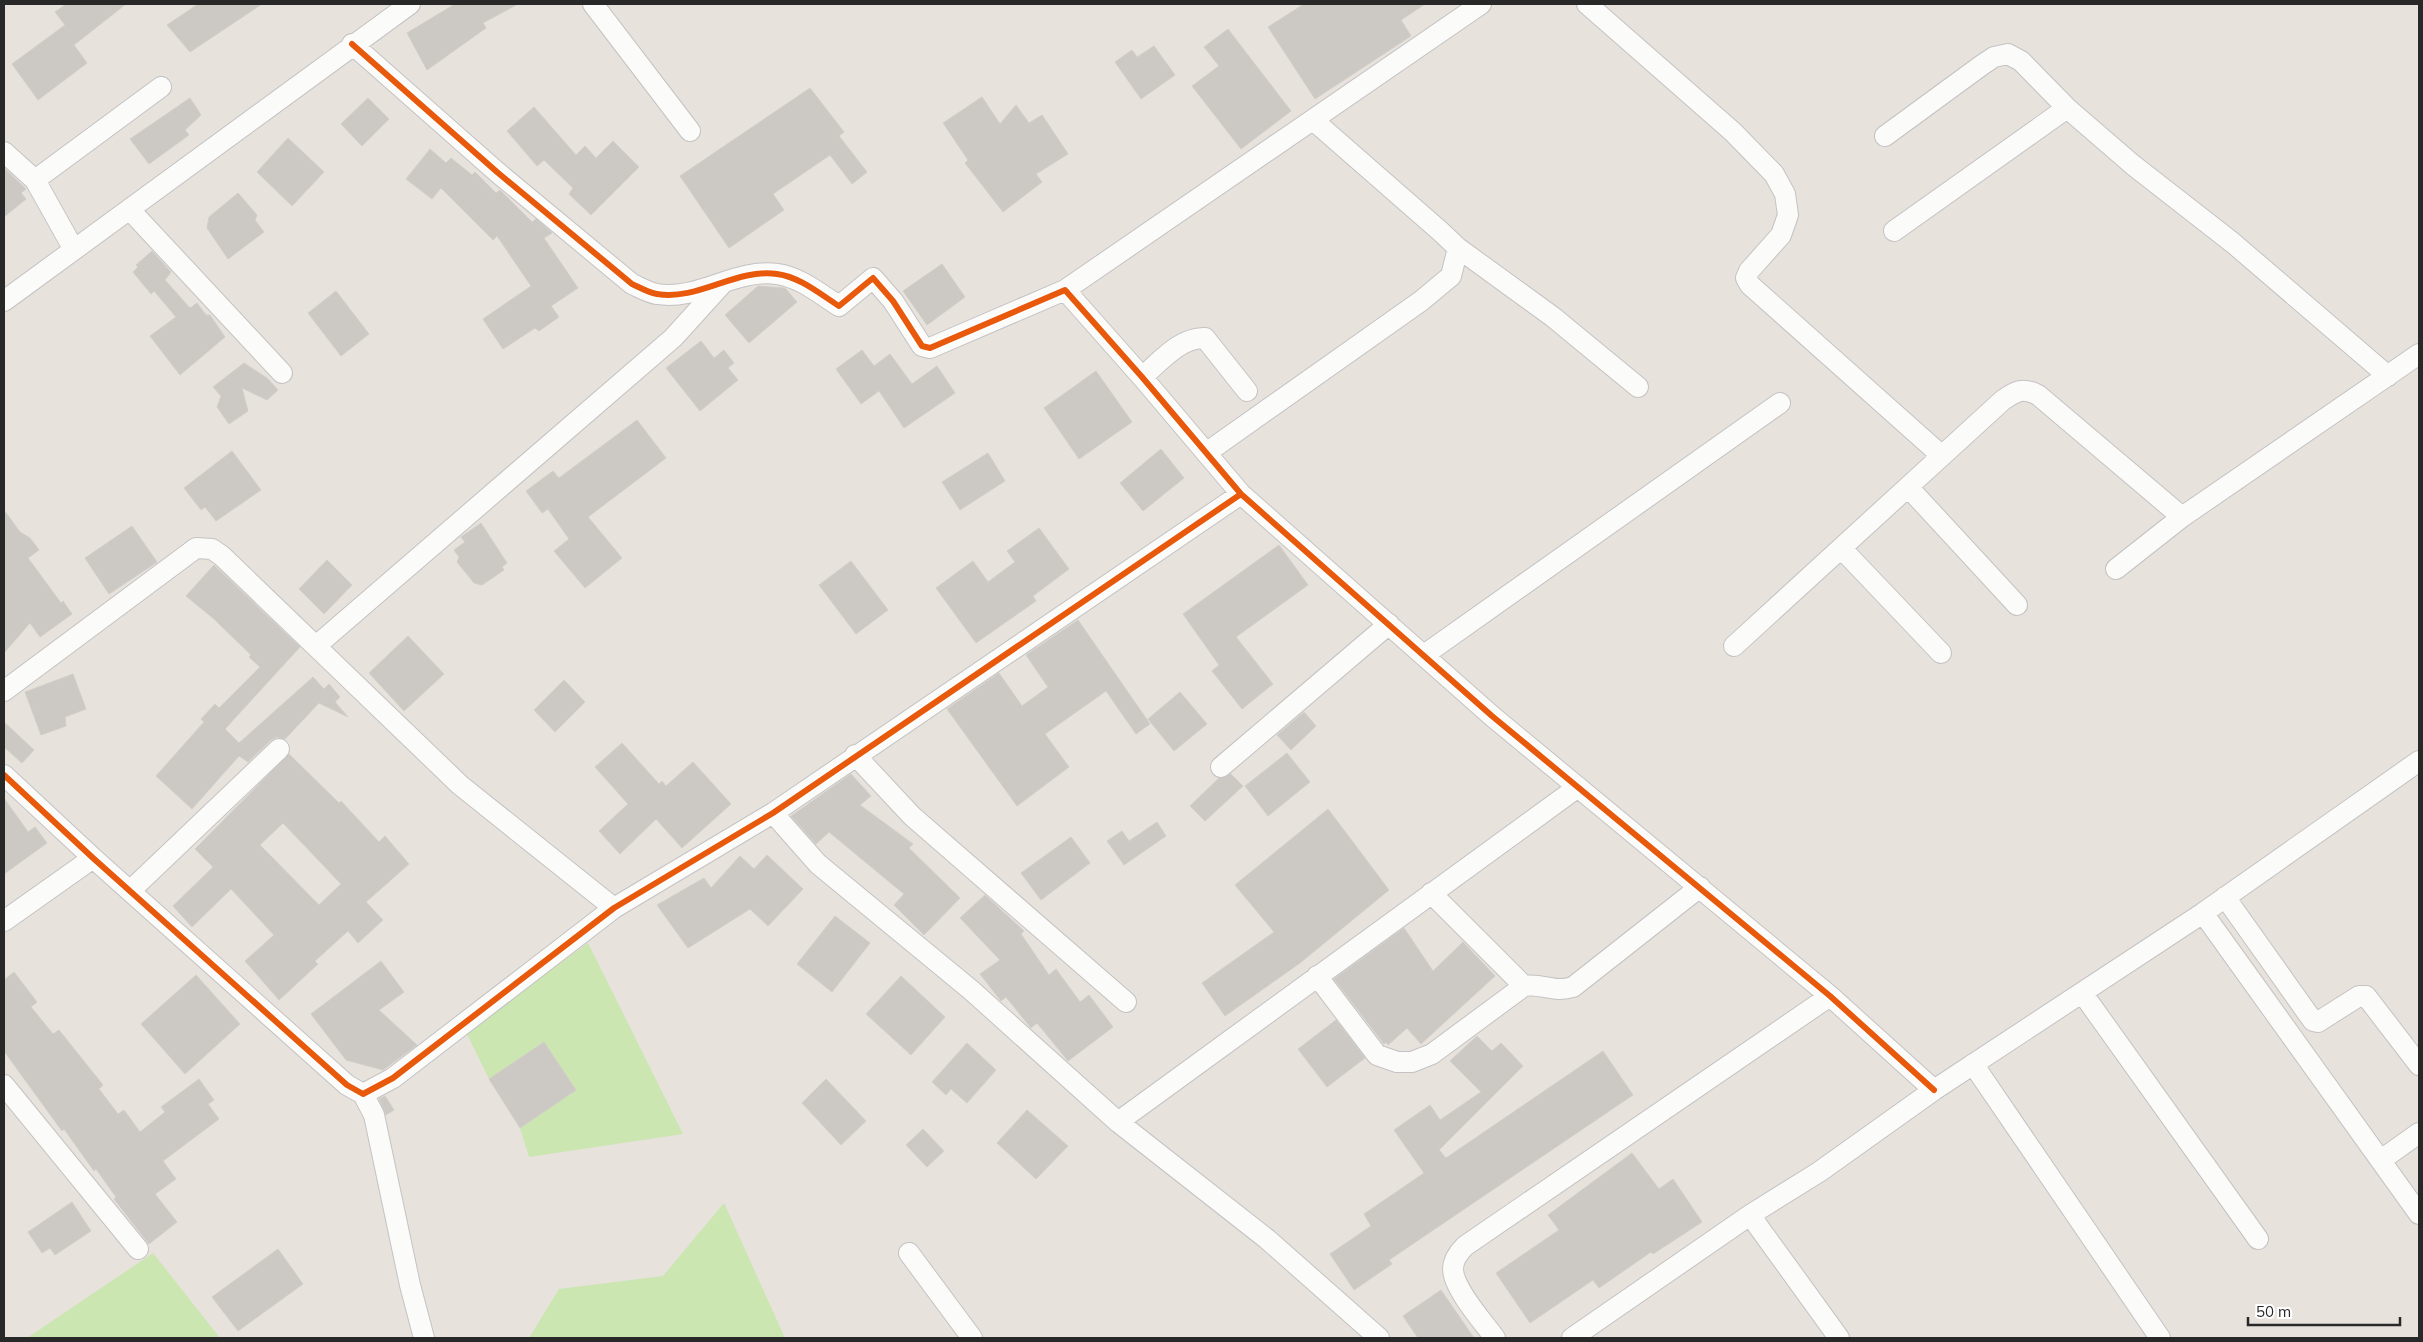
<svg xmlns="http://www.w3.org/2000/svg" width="2423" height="1342" font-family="Mulish,sans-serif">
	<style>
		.green { fill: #cbe6b1 }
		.building { fill: #ccc8c4; stroke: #d2cec8; fill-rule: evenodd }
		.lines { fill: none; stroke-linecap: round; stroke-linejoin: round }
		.minor-casing { stroke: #c4c2c3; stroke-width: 22 }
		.minor { stroke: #fbfbfa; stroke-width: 20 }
		.cycleway-casing { stroke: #fff; stroke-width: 9 }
		.cycleway { stroke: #e8590c; stroke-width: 6 }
	</style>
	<rect width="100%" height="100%" fill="#e7e2dc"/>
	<path class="green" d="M588 943 683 1134 529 1157 520 1128 576 1090 544 1042 489 1079 466 1032Z
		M724 1203 785 1338H529L559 1289 663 1276Z
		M153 1253 220 1338H27Z"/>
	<path class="building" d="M66 4H126L74 45 87 63 38 100 12 64 65 25 55 12Z
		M198 4H262L190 52 167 25Z
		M455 4H518L483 23 486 28 427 70 407 33Z
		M1304 4H1425L1401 20 1411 36 1315 99 1268 27Z
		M1228 29 1291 111 1241 149 1192 86 1219 66 1204 47Z
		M1154 46 1175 75 1141 99 1115 62 1132 50 1137 57Z
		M810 88 844 132 839 136 867 172 852 184 830 155 773 194 784 210 729 248 680 176Z
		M982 97 1000 124 1016 105 1029 123 1042 115 1068 154 1036 174 1042 182 1003 212 965 163 968 160 943 123Z
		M190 98 201 115 185 130 189 135 149 164 130 139Z
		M368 98 389 119 362 146 341 124Z
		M534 107 576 155 585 146 596 158 613 141 639 167 591 215 569 194 573 188 544 160 537 166 507 131Z
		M288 138 324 172 292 206 257 172Z
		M430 149 446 163 451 158 472 175 475 172 496 193 500 190 532 222 536 219 551 232 552 233 544 238 578 288 551 306 559 317 539 331 535 328 503 349 483 319 531 286 497 236 493 240 441 188 432 199 406 179Z
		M4 168 26 189 21 193 26 199 4 217Z
		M238 193 257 215 255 220 264 232 228 259 207 228 209 217Z
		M152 251 171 272 165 280 190 308 197 303 206 315H210L225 337 180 375 150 336 176 317 154 291 151 294 133 272 138 267 136 265Z
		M942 264 965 297 927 325 903 291Z
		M758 286 785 288 797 302 749 343 725 315Z
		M336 291 369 334 341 356 308 313Z
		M701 341 714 358 724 350 734 363 728 368 738 380 700 411 666 368Z
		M862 350 874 366 890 354 912 384 937 366 955 393 904 428 879 391 861 404 836 369Z
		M244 363 267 378 278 390 267 400 242 388 248 411 229 424 217 407 221 396 213 387Z
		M1096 371 1132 422 1079 459 1044 408Z
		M637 420 666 458 588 517 622 558 585 588 554 551 569 539 548 509 542 513 526 491 553 471 559 478Z
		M1161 449 1184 478 1143 511 1120 483Z
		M232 451 261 490 216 521 205 507 201 510 184 488Z
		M988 453 1005 481 960 510 942 482Z
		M4 510 20 532 30 538 39 550 28 558 61 603 63 601 72 614 40 637 30 623 4 653Z
		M481 523 507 563 502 567 504 570 482 585 474 583 457 562 459 557 454 550 465 542 461 537Z
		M132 526 157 562 109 594 85 558Z
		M1039 528 1069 569 1033 596 1036 601 976 643 936 588 973 561 988 582 1015 562 1007 551Z
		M1279 545 1308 585 1236 637 1273 684 1242 709 1212 671 1219 665 1183 614Z
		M327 560 352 585 324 614 299 589Z
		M851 561 888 610 856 634 819 585Z
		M214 565 300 647 225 729 239 743 313 677 324 689 329 684 340 697 335 702 348 717 319 703 285 739 277 737 271 740 248 762 239 756 192 809 156 776 204 722 201 719 215 704 219 708 260 667 249 657 251 655 214 619 186 596Z
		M1078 620 1150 724 1136 734 1106 691 1045 734 1069 767 1017 806 947 709 999 673 1022 706 1048 687 1026 655Z
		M408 636 444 674 404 711 369 673Z
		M73 674 86 709 65 717 66 726 41 735 25 692Z
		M564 680 585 702 555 732 534 710Z
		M1180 692 1207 724 1174 751 1148 719Z
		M1304 712 1316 726 1291 750 1277 735Z
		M4 722 34 750 22 763 4 747Z
		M622 743 659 784 662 781 666 786 693 762 731 804 682 848 656 819 620 854 599 831 628 804 595 767Z
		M1287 753 1310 782 1268 816 1245 786Z
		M289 754 339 803 341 801 379 842 385 836 409 864 366 902 383 920 358 943 348 931 315 961 318 964 279 1000 245 961 274 935 231 889 192 927 173 906 213 867 195 849ZM283 823 341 884 319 905 260 845Z
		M851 774 871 796 860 805 913 844 909 848 960 898 924 935 894 905 904 894 829 832 816 844 791 816Z
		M1231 774 1243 786 1205 821 1190 806 1219 778Z
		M4 798 28 832 35 827 47 843 4 874Z
		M1328 809 1389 890 1300 963 1225 1016 1202 983 1274 932 1235 885Z
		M1157 822 1166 836 1124 865 1107 841 1122 831 1129 841Z
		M1071 837 1090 863 1041 900 1021 873Z
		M767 855 803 889 768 926 750 909 688 948 657 905 704 878 711 888 740 856 754 869Z
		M985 895 1024 931 1021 934 1049 975 1056 969 1080 1002 1089 995 1113 1027 1068 1061 1037 1023 1031 1028 1006 997 1001 1001 980 974 1000 960 960 918Z
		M835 916 870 943 832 992 797 964Z
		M1404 928 1433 971 1463 942 1495 976 1421 1044 1407 1028 1388 1045 1386 1042 1384 1044 1334 979Z
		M381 961 404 992 379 1010 417 1045 383 1070 346 1060 311 1014Z
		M14 972 37 1002 31 1007 53 1034 59 1030 103 1085 99 1089 118 1114 124 1110 140 1132 165 1112 161 1107 199 1079 214 1100 208 1104 219 1119 163 1161 176 1179 155 1194 177 1222 149 1244 114 1199 116 1197 96 1169 94 1171 64 1129 62 1131 4 1051V980Z
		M196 975 240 1024 185 1074 141 1024Z
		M901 976 945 1017 911 1055 866 1014Z
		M1336 1020 1365 1058 1327 1087 1298 1049Z
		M1477 1036 1492 1051 1501 1043 1523 1066 1439 1150 1446 1158 1603 1051 1633 1095 1389 1260 1392 1264 1354 1290 1330 1254 1371 1226 1364 1214 1424 1173 1394 1130 1430 1105 1440 1120 1481 1092 1450 1061Z
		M544 1042 576 1090 520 1128 489 1079Z
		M967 1043 996 1070 967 1103 951 1089 946 1095 932 1082Z
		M826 1079 866 1121 841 1145 802 1103Z
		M385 1096 394 1110 386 1115 379 1099Z
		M1027 1110 1068 1146 1036 1179 997 1143Z
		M923 1129 944 1151 927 1167 906 1145Z
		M1632 1153 1659 1189 1673 1179 1702 1222 1653 1254 1651 1252 1599 1288 1593 1280 1530 1323 1496 1273 1559 1230 1548 1215Z
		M72 1202 91 1231 55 1255 50 1248 42 1253 28 1232Z
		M278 1249 303 1284 238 1331 212 1297Z
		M1441 1290 1474 1338H1418L1403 1316Z"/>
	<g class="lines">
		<defs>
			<path id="minor" d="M593 4 690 131
				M1587 4 1733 132 1774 174 1785 194 1788 215 1781 235 1749 271 1746 278 1750 285 1942 456
				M352 44 497 172 632 284C639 287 649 293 657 294 698 301 736 268 777 274 800 277 820 294 839 306L873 278 893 301 922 346 930 348 1065 290 1142 377 1241 494 1492 716 1830 996 1934 1090
				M1885 136 1982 65 1994 57 2008 54 2021 61 2067 108 2133 165 2233 243 2388 376
				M4 152 35 180 73 248
				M35 180 161 87
				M130 210 282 373
				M1894 231 2067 108
				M1458 248 1553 317 1638 387
				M1065 290 1481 4
				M4 301 410 4
				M1142 377C1160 362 1180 337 1205 338L1247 391
				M1206 453 1421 301 1451 276 1458 248 1440 231 1313 120
				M1908 487 2017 605
				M1841 548 1941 653
				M2116 569 2182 517 2419 354
				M316 646 673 338 722 284
				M1734 646 2003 400C2016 391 2023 387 2038 395L2182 517
				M1424 655 1780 403
				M4 691 196 548 212 549 222 556 460 785 614 908
				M855 755 912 816 1126 1002
				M1221 767 1389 624
				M4 775 93 858 347 1085 363 1094 374 1115 410 1285 424 1338
				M773 813 818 864 971 990 1118 1122 1267 1239 1379 1338
				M130 891 279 749
				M1431 893 1524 986
				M2225 897 2313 1021 2318 1022 2359 996H2366L2419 1065
				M2203 913 2419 1214
				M4 921 93 858
				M1317 976 1377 1055 1397 1062H1412L1432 1054 1524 986C1543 983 1553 993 1573 987L1700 887
				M2083 994 2258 1239
				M1973 1064 2160 1338
				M4 1085 138 1249
				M363 1094 393 1078 614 908 773 813 1241 494
				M1118 1122 1578 787
				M2381 1160 2419 1133
				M1750 1215 1839 1338
				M909 1253 972 1338
				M1495 1338C1483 1322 1453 1288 1453 1269 1453 1259 1459 1252 1465 1246L1830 996
				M1572 1338 1750 1215 1819 1172 1934 1090 2203 913 2419 761"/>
		</defs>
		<use href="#minor" class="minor-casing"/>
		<use href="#minor" class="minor"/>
		<defs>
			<path id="cycleway" d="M352 44 497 172 632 284C639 287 649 293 657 294 698 301 736 268 777 274 800 277 820 294 839 306L873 278 893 301 922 346 930 348 1065 290 1142 377 1241 494 1492 716 1830 996 1934 1090
				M4 775 93 858 347 1085 363 1094 393 1078 614 908 773 813 1241 494"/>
		</defs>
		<use href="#cycleway" class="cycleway-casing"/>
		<use href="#cycleway" class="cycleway"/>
	</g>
	<rect width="2423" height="1342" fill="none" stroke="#282828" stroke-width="10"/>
	<path d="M2248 1317v8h152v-8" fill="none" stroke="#282828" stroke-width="2.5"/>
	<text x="2256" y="1317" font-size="15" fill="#282828" stroke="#ffffff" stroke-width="4" paint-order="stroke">50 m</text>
</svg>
